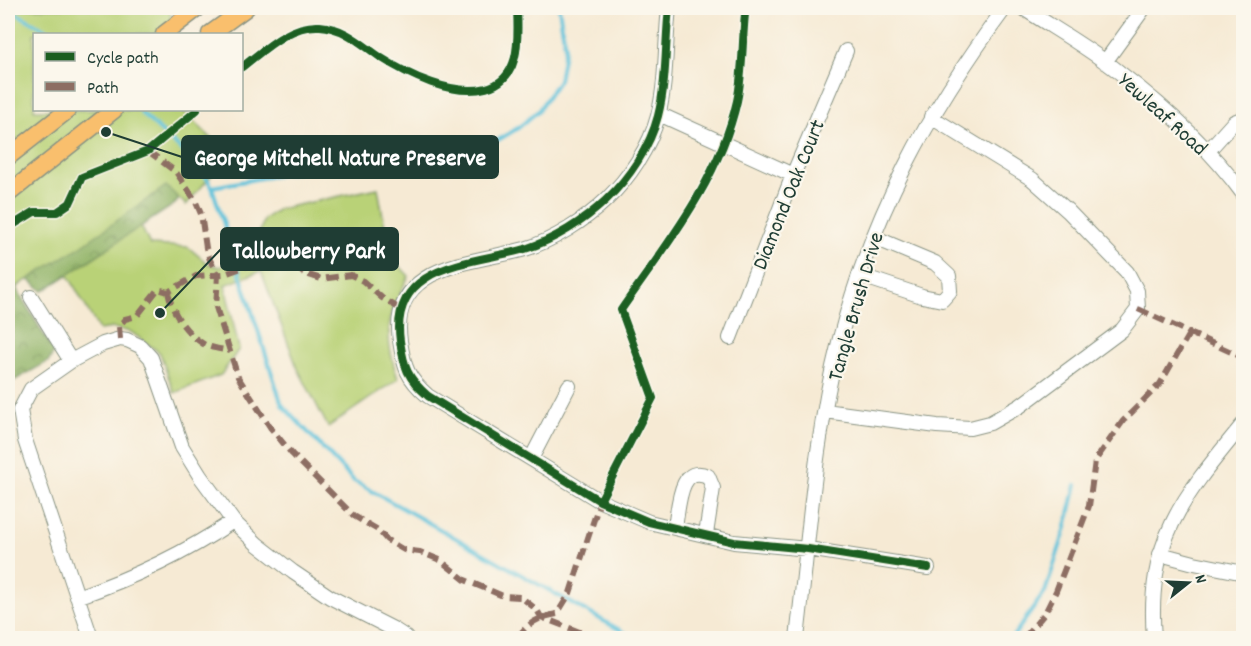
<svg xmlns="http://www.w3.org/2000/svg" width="1251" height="646" font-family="Dekko,sans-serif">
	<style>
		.forest { fill: url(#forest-crowns); stroke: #58784e; stroke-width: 1.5 }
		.park { fill: #b9d277; stroke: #6c8856; stroke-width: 1.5 }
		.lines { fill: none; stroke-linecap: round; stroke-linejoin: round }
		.stream { stroke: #5cc1da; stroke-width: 4 }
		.minor-casing { stroke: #8a9484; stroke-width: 16 }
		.major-casing { stroke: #8a9484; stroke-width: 19 }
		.minor { stroke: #fff; stroke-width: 14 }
		.major { stroke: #f9bf6d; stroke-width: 16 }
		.quiet { stroke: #8d6e63; stroke-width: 6; stroke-dasharray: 12 6; stroke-linecap: butt }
		.cycleway-casing { stroke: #fbf7ec; stroke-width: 11 }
		.cycleway { stroke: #1b5e20; stroke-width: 8 }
		.labels { text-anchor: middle; stroke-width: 4.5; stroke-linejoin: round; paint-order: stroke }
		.street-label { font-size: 22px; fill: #1f3d34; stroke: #fbf7ec }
		.leader { fill: none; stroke: #1f3d34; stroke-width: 2 }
		.callout-dot { fill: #1f3d34; stroke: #fbf7ec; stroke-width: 2 }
		.callout { fill: #1f3d34; stroke: #1f3d34; stroke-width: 2 }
		.callout-label { font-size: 24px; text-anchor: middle; font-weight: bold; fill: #fff }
	</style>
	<defs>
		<pattern id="forest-crowns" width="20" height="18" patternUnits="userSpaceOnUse" patternTransform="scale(1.5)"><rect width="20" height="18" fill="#92b468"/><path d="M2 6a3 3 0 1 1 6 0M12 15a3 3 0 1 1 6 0" fill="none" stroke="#779456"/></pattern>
	</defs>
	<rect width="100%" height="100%" fill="#fbf7ec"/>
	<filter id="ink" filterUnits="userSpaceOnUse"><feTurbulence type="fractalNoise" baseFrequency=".0167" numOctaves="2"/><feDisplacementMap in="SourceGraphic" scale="12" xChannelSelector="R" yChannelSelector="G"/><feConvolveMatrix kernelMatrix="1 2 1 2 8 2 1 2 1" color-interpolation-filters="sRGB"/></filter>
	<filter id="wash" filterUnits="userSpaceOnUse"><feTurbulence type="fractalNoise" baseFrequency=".008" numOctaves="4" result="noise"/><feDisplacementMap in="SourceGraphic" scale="24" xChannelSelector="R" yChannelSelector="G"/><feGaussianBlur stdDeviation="1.35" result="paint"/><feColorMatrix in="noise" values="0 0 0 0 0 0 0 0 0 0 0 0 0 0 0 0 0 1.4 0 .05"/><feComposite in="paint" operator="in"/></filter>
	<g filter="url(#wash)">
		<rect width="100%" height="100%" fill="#f6ead4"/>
		<path class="forest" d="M129 141 183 194 175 204 43 291 28 279 16 288 54 352 49 361 8 384V235Z"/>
		<path class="park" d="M8 8H170L172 34H34V110H182L229 155 186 205 166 186 80 247 8 292Z
			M378 188 390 256 409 276C386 317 383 334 398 379L328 427 297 367 261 271 225 285 239 349 221 375 174 393 160 353 131 332 113 328 99 330 68 275 141 226 150 245 188 247 207 263 219 267 257 256 255 246 264 219 279 209Z"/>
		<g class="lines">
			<path class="stream" d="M8 9 54 34
				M141 113 200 167 212 187 282 405 354 481 634 638
				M212 187 399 153 493 143 518 128 538 111 559 80 565 47 559 8
				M1012 638 1045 592 1065 531 1076 485"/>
		</g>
	</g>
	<g filter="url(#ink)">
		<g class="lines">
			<defs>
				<path id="minor" d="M669 8C665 43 667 81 658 116 650 147 629 178 606 200 584 221 554 240 525 249 472 264 389 263 400 341 404 367 407 378 428 396L600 501 649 522 734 542 808 549 928 568
					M1023 8C1055 29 1089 48 1119 72 1165 107 1210 148 1244 195
					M1105 62 1144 8
					M659 114 793 175
					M1208 151 1234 122 1244 118
					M859 275 922 296 942 300 950 291 949 276 935 263 873 237
					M31 297 71 361
					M730 338 793 175 846 51
					M825 411 937 426 970 428 990 423 1020 406 1122 330 1138 309 1137 291 1127 272 1068 211 1032 179 931 117
					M531 459 569 386
					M675 527C679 507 679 463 708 476L713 488 706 534
					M1160 554 1194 563 1244 573
					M77 597C133 578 184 554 233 521
					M91 638 25 440 20 410 31 389 71 361 103 344 120 339 127 340 140 346 151 358 182 447 200 476 233 521 257 544 293 572 330 597 393 629 407 638
					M797 638C809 540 814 439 839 342 872 214 927 113 1005 8
					M1154 638C1146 539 1184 496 1244 423"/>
				<path id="major" d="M164 34 198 8
					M210 34 246 8
					M8 157 68 110
					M8 194 114 110"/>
			</defs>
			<use href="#minor" class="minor-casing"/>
			<use href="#major" class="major-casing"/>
			<use href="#minor" class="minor"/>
			<use href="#major" class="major"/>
			<path class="quiet" d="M148 151 176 172 195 200 201 214 206 248 210 260 218 275 216 307 238 377 270 427 292 454 354 516 378 530 387 540 404 550 420 552 440 560 465 580 503 596 521 597 537 610 541 617 595 638
				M168 292C172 312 184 331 202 343 209 348 221 349 230 351
				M1138 309 1244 358
				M120 339 119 326 125 319 137 316 158 289 168 292 196 276 224 274 276 256 288 258 303 273 321 279 351 275 363 281 382 298 402 310
				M517 638C528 623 539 617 557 614L570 593 601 498
				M1024 638 1045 613 1056 591 1089 506 1095 461 1123 421 1160 384 1190 332"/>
			<defs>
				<path id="cycleway" d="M669 8C665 43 667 81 658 116 650 147 629 178 606 200 584 221 554 240 525 249 472 264 389 263 400 341 404 367 407 378 428 396L600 501 649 522 734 542 808 549 928 568
					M242 67C264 50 290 24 320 26 345 28 360 43 380 57 408 75 453 97 486 88 522 79 518 37 517 8
					M8 228 34 212H57L70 203 82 177 148 151 197 110
					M600 501 653 398 621 310C666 245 719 181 737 101 743 74 742 43 745 14L749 8"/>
			</defs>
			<use href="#cycleway" class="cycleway-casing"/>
			<use href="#cycleway" class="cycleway"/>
		</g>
	</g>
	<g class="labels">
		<g class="street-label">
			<text transform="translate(1164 113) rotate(42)" y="8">Yewleaf Road</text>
			<text transform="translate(787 194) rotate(-68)" y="8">Diamond Oak Court</text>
			<text transform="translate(854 306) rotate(-74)" y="8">Tangle Brush Drive</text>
		</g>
	</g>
	<path class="leader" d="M106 132L182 157M160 313L221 249"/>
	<g class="callout-dot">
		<circle cx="106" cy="132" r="6"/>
		<circle cx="160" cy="313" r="6"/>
	</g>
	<g class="callout">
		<rect x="182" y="136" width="316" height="42" rx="6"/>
		<rect x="221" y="228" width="177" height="42" rx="6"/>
	</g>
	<g class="callout-label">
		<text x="340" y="165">George Mitchell Nature Preserve</text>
		<text x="309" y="258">Tallowberry Park</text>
	</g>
	<rect width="1251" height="646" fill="none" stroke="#fbf7ec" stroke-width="30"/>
	<rect x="33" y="33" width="210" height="78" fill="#fbf7ec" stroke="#a3ada2" stroke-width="1.5"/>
	<rect x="45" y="52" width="30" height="9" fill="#1b5e20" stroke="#a3ada2" stroke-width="1.5"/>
	<text x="87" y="63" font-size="18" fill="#1f3d34">Cycle path</text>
	<rect x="45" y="82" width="30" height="9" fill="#8d6e63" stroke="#a3ada2" stroke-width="1.5"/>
	<text x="87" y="93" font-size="18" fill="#1f3d34">Path</text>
	<g transform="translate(1188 583) rotate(72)" stroke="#fbf7ec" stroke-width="4.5" paint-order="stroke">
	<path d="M0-4.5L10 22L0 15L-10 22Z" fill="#1f3d34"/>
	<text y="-9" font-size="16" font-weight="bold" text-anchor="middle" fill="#1f3d34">N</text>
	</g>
</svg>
